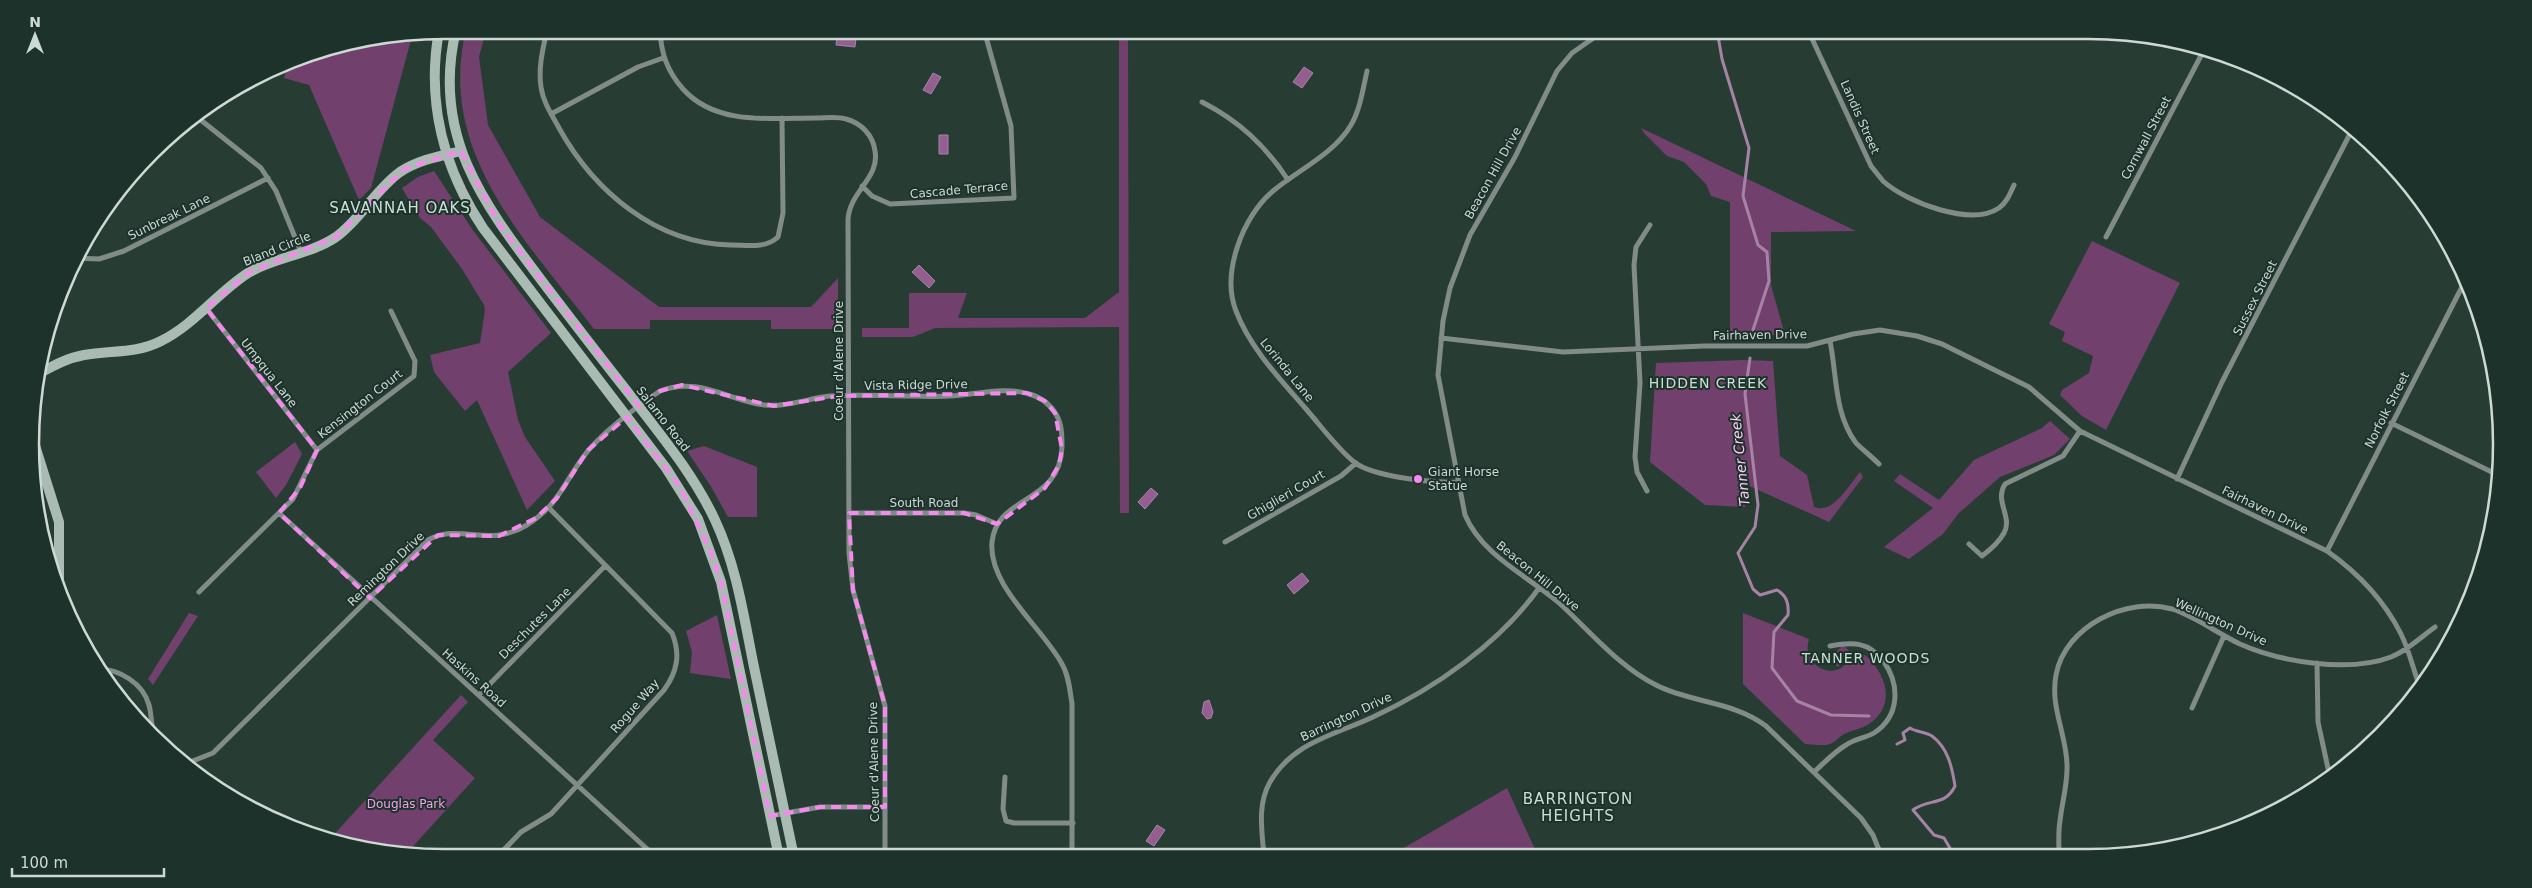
<svg xmlns="http://www.w3.org/2000/svg" width="2532" height="888" font-family="'DejaVu Sans',sans-serif">
	<style>
		.green { fill: #71406d }
		.water { fill: #955e90; stroke: #a683a4 }
		.lines { fill: none; stroke-linecap: round; stroke-linejoin: round }
		.stream { stroke: #a683a4; stroke-width: 3 }
		.street { stroke: #818b87; stroke-width: 5 }
		.secondary { stroke: #aabbb3; stroke-width: 10 }
		.marked { fill: none; stroke: #f689ee; stroke-width: 4; stroke-dasharray: 10 6; stroke-linejoin: round }
		.poi-dot { fill: #f689ee; stroke: #1d322a; stroke-width: 2 }
		.labels { text-anchor: middle; stroke-width: 4; stroke-linejoin: round; paint-order: stroke }
		.street-label { font-size: 12px; fill: #ccd9d4; stroke: #1d322a }
		.poi-label { font-size: 12px; fill: #ccd9d4; stroke: #1d322a; text-anchor: start }
		.park-label { font-size: 12px; fill: #f1a2ea; stroke: #1d322a }
		.neighbourhood-label { font-size: 14px; letter-spacing: 1px; fill: #c6e0d4; stroke: #1d322a }
		.water-label { font-size: 14px; font-style: italic; fill: #fbcaf5; stroke: #1d322a }
		.quarter-label { font-size: 15px; letter-spacing: 1px; fill: #c6e0d4; stroke: #1d322a }
		.rim { fill: none; stroke: #ccd9d4; stroke-width: 2.5 }
	</style>
	<rect width="100%" height="100%" fill="#273d34"/>
	<path class="green" d="M466 30H486L479 57 488 125 540 217 659 307H811L838 278V329H771V320H650V329H594C527 242 436 151 466 30Z
		M1119 30H1128L1129 513H1120L1119 327 935 328 913 337H862V328H909V293H967L958 318H1085L1119 292Z
		M400 34 411 40 371 188 359 200 309 85 284 78 289 60 364 38Z
		M1641 128 1856 231 1771 232V285L1785 335H1730V202L1711 196 1706 184 1684 162 1667 156 1644 133Z
		M434 171 472 229 551 333 508 372 518 420 525 437 555 481 527 510 477 400 465 411 434 372 430 355 480 343 485 310 484 305 462 269 431 227 420 218 402 188 418 177Z
		M2092 241 2180 283 2106 430 2082 416 2060 395 2062 390 2089 373 2093 356 2062 341 2065 332 2049 324Z
		M1744 360 1773 361 1780 456 1807 475 1814 507C1833 515 1849 485 1860 472L1863 477 1829 522 1745 484V507L1705 505 1650 462 1656 363Z
		M2050 421 2070 439 2054 455 2000 477 1958 514 1943 534 1909 559 1884 547 1933 508 1894 481 1900 474 1939 500 1974 460 2042 428Z
		M295 442 302 454 286 485 276 498 256 472Z
		M704 446 757 467V517H728L710 485 687 451Z
		M189 613 198 616 153 685 148 679Z
		M1743 613 1809 639C1805 652 1810 663 1822 669 1839 675 1844 665 1856 655H1865C1886 673 1897 705 1869 724 1862 729 1852 730 1844 734 1839 737 1836 741 1832 743 1825 747 1812 744 1805 744L1743 684Z
		M717 615 731 679 690 673 692 652 686 631Z
		M1843 645 1851 653 1838 667 1829 659Z
		M461 695 468 702 433 740 475 778 407 853 337 844 329 840Z
		M1507 788 1538 856H1390Z"/>
	<path class="water" d="M837 36 856 38 855 47 836 45Z
		M1304 67 1313 73 1302 88 1293 82Z
		M933 73 941 77 931 94 923 90Z
		M939 135H948V154H939Z
		M919 265 935 281 929 288 912 272Z
		M1151 488 1158 494 1145 509 1138 502Z
		M1302 573 1309 581 1294 594 1287 585Z
		M1209 700 1213 712 1211 718 1207 719 1202 713 1204 702Z
		M1157 825 1165 830 1154 846 1146 841Z"/>
	<g class="lines">
		<path class="stream" d="M1717 30 1722 59 1749 148 1743 196 1758 245 1767 252 1769 281 1753 330
			M1750 358 1745 394 1758 505 1755 527 1738 553 1753 589 1760 595 1777 590C1787 596 1789 604 1788 615L1774 632 1772 668 1797 701 1831 715 1869 716
			M1897 744 1905 740 1903 733 1910 728C1916 732 1926 732 1932 736 1948 748 1952 767 1955 786 1945 807 1928 798 1913 810L1934 835 1944 838 1954 855"/>
		<path class="street" d="M547 30C543 49 538 67 541 87 543 102 552 115 559 128 594 191 656 244 731 245 747 245 765 249 778 237L783 213 782 118
			M660 30C661 53 667 71 683 89 716 126 771 118 816 118 825 118 837 116 846 119 861 123 873 135 875 151 880 178 850 191 848 219L849 553 853 590 885 706V857
			M1605 30 1572 53 1557 71 1515 157 1470 235 1450 288 1443 321 1438 375 1465 515C1482 555 1526 575 1558 602 1588 629 1619 667 1656 685 1691 703 1733 701 1766 726L1861 818 1873 835 1881 855
			M1808 30 1871 166C1875 171 1879 176 1883 181 1906 202 1971 227 1999 208 2007 202 2010 194 2014 185
			M1367 71C1363 89 1360 110 1351 125 1334 154 1298 170 1273 191 1243 216 1221 273 1236 311 1250 348 1280 379 1306 409 1321 426 1336 447 1354 462 1373 477 1433 483 1457 482
			M1202 102C1239 121 1265 145 1288 180
			M551 114 638 67 663 58
			M197 117 261 168 276 191 301 252
			M862 186 872 196 890 204 1014 198 1011 126 984 30
			M2106 237 2205 48
			M74 258 99 259 124 251 268 178
			M206 308 317 450
			M1441 338 1563 352 1704 346H1807L1853 334 1880 330 1917 336 1942 344 2029 387 2080 431 2327 551C2358 573 2384 600 2401 634 2409 650 2413 668 2419 685
			M1830 341C1837 375 1834 414 1856 443 1863 450 1872 457 1879 464
			M2391 423 2500 476
			M2177 479 2222 382 2353 128
			M1647 491 1637 472 1635 457 1640 383 1634 265 1636 247 1650 225
			M279 513 657 858
			M849 513H964L976 515 997 524
			M1225 542 1341 476 1356 463
			M1969 544 1982 556C1990 550 1999 542 2004 533 2013 517 1994 501 2005 484L2063 456 2080 431
			M2327 551 2466 279
			M199 592 293 499 317 450 414 376 415 361 391 311
			M2317 663 2318 722 2329 773
			M98 669C119 669 143 683 149 705 152 716 151 728 155 740
			M479 695 605 566
			M2192 708 2224 636
			M179 759 190 762 213 753 428 540C460 522 488 549 527 525 561 503 564 481 587 452 606 429 635 408 660 391 696 377 723 397 758 404 783 409 805 399 829 396 855 394 882 396 908 396 922 396 936 397 950 396 974 395 1006 386 1029 394 1041 397 1049 403 1056 414 1062 424 1062 435 1062 447 1060 505 997 494 992 542 988 586 1042 627 1062 664 1069 676 1070 691 1072 704V857
			M1814 772C1824 763 1834 752 1846 745 1854 739 1866 738 1874 733 1900 716 1900 685 1884 662 1869 641 1852 642 1830 646
			M1005 777 1003 809 1006 821 1014 823H1073
			M770 816 820 807H885
			M1640 854 1651 855
			M2059 855C2059 843 2058 832 2060 821 2062 802 2068 783 2067 764 2066 733 2050 707 2056 675 2065 626 2127 596 2172 609 2196 617 2217 633 2240 644 2280 662 2349 673 2391 657 2407 651 2421 637 2435 627
			M1264 856C1262 831 1257 805 1270 782 1293 742 1335 735 1373 717 1434 689 1500 643 1539 588
			M496 858 521 832 551 814 562 802 664 690C677 672 681 655 672 633L549 508"/>
		<path class="secondary" d="M456 30C430 138 487 208 548 289 574 323 600 357 627 391 659 433 693 473 715 520 737 567 744 618 754 667 767 731 781 794 794 857
			M439 31C426 102 444 169 483 228L666 468 698 519 721 582 779 857
			M38 374C53 366 67 358 84 355 110 350 136 354 161 341 195 324 217 293 248 273 275 257 309 255 336 237 361 219 375 190 400 172 418 160 440 156 461 151
			M32 436 59 522V584"/>
	</g>
	<path class="marked" d="M461 151 499 224 639 406 660 391 682 385 774 406 838 396 1027 393 1045 401 1055 413 1062 449 1059 465 1045 488 997 524 964 513H849L853 590 885 706V807H820L770 816 721 582 710 550 680 487 627 417 588 450 557 498 536 518 499 536 438 535 370 598 279 513 300 488 317 450 206 308 250 272 336 237 404 169Z"/>
	<circle class="poi-dot" cx="1418" cy="479" r="5"/>
	<g class="labels">
		<g class="street-label">
			<text transform="translate(1860 117) rotate(66)" y="4">Landis Street</text>
			<text transform="translate(2146 138) rotate(-62)" y="4">Cornwall Street</text>
			<text transform="translate(1493 173) rotate(-61)" y="4">Beacon Hill Drive</text>
			<text transform="translate(959 190) rotate(-5)" y="4">Cascade Terrace</text>
			<text transform="translate(169 217) rotate(-26)" y="4">Sunbreak Lane</text>
			<text transform="translate(277 249) rotate(-22)" y="4">Bland Circle</text>
			<text transform="translate(2255 298) rotate(-63)" y="4">Sussex Street</text>
			<text transform="translate(1760 335) rotate(-1)" y="4">Fairhaven Drive</text>
			<text transform="translate(839 361) rotate(-90)" y="4">Coeur d'Alene Drive</text>
			<text transform="translate(1287 370) rotate(51)" y="4">Lorinda Lane</text>
			<text transform="translate(269 373) rotate(52)" y="4">Umpqua Lane</text>
			<text transform="translate(916 385) rotate(-1)" y="4">Vista Ridge Drive</text>
			<text transform="translate(360 404) rotate(-38)" y="4">Kensington Court</text>
			<text transform="translate(2387 410) rotate(-63)" y="4">Norfolk Street</text>
			<text transform="translate(663 419) rotate(52)" y="4">Salamo Road</text>
			<text transform="translate(1286 495) rotate(-30)" y="4">Ghiglieri Court</text>
			<text x="924" y="507">South Road</text>
			<text transform="translate(2265 510) rotate(26)" y="4">Fairhaven Drive</text>
			<text transform="translate(386 569) rotate(-44)" y="4">Remington Drive</text>
			<text transform="translate(1538 576) rotate(39)" y="4">Beacon Hill Drive</text>
			<text transform="translate(2221 622) rotate(24)" y="4">Wellington Drive</text>
			<text transform="translate(535 623) rotate(-45)" y="4">Deschutes Lane</text>
			<text transform="translate(474 678) rotate(42)" y="4">Haskins Road</text>
			<text transform="translate(635 706) rotate(-49)" y="4">Rogue Way</text>
			<text transform="translate(1346 717) rotate(-25)" y="4">Barrington Drive</text>
			<text transform="translate(874 762) rotate(-91)" y="4">Coeur d'Alene Drive</text>
		</g>
		<g class="poi-label">
			<text x="1428" y="476">Giant Horse<tspan x="1428" dy="14">Statue</tspan></text>
		</g>
		<g class="park-label">
			<text x="406" y="808">Douglas Park</text>
		</g>
		<g class="neighbourhood-label">
			<text x="1708" y="388">HIDDEN CREEK</text>
			<text x="1866" y="663">TANNER WOODS</text>
		</g>
		<g class="water-label">
			<text transform="translate(1740 460) rotate(-96)" y="5">Tanner Creek</text>
		</g>
		<g class="quarter-label">
			<text x="400" y="213">SAVANNAH OAKS</text>
			<text x="1578" y="804">BARRINGTON<tspan x="1578" dy="17">HEIGHTS</tspan></text>
		</g>
	</g>
	<path d="M0 0H2532V888H0ZM444 39H2088A405 405 0 0 1 2493 444V444A405 405 0 0 1 2088 849H444A405 405 0 0 1 39 444V444A405 405 0 0 1 444 39Z" fill="#1d322a" fill-rule="evenodd"/>
	<path class="rim" d="M444 39H2088A405 405 0 0 1 2493 444V444A405 405 0 0 1 2088 849H444A405 405 0 0 1 39 444V444A405 405 0 0 1 444 39Z"/>
	<g transform="translate(35 35)" stroke="#1d322a" stroke-width="4" paint-order="stroke">
	<path d="M0-4L9 19L0 12L-9 19Z" fill="#ccd9d4"/>
	<text y="-8" font-size="14" font-weight="bold" text-anchor="middle" fill="#ccd9d4">N</text>
	</g>
	<path d="M12 868v8h152v-8" fill="none" stroke="#ccd9d4" stroke-width="2.5"/>
	<text x="20" y="868" font-size="15" fill="#ccd9d4" stroke="#1d322a" stroke-width="4" paint-order="stroke">100 m</text>
</svg>
